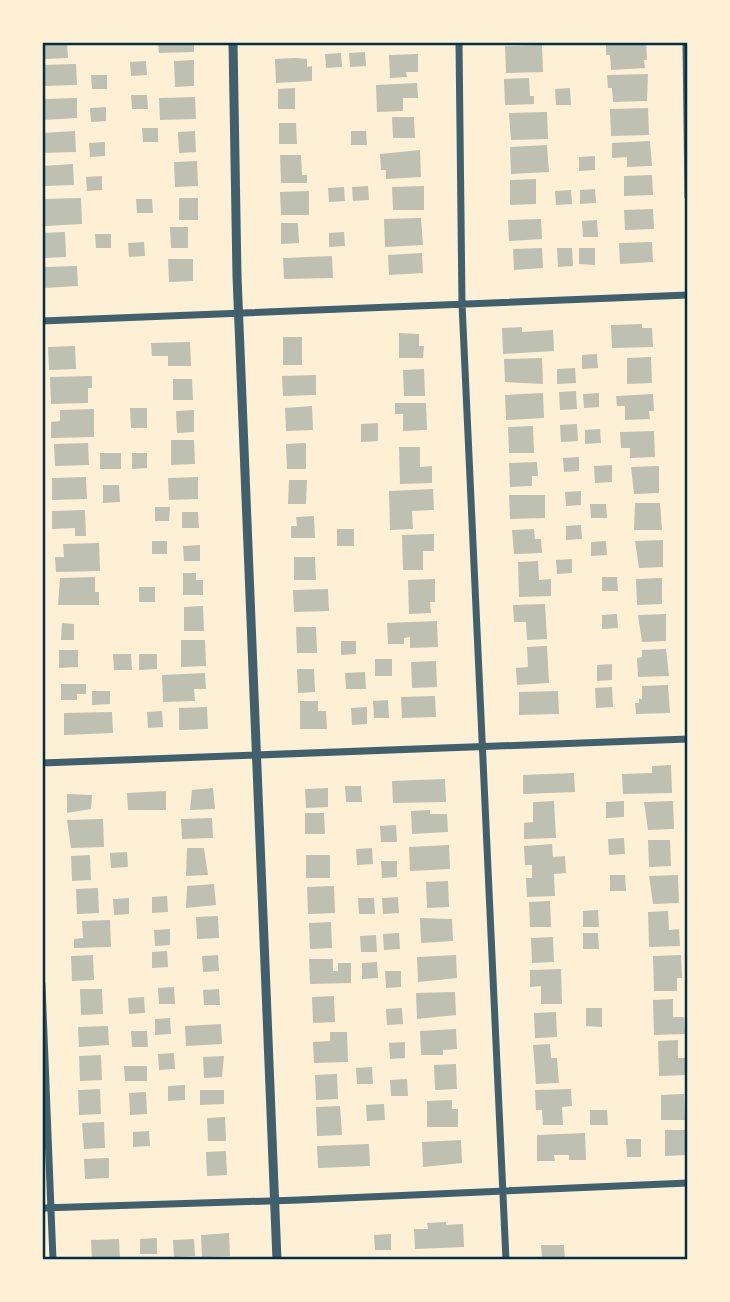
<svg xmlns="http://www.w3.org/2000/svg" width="730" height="1302" font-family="'Noto Serif',serif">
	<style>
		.building { fill: #bec0b2 }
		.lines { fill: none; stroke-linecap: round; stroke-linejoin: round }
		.minor { stroke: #3f606c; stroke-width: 7 }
		.tertiary { stroke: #3f606c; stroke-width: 9 }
		.neatline { fill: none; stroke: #003049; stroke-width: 2.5 }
	</style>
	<rect width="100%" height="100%" fill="#fdf0d5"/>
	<path class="building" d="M44 42H67L68 58 45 59Z
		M158 42H194V52L159 53Z
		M646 42 647 60H644L645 68 611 70 610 55H606V43Z
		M542 45 543 72 506 73 505 46Z
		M365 52 366 66 350 67 349 53Z
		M341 53 342 67 326 68 325 54Z
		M418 54V72H406L407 77 390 78 389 55Z
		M296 58 307 59V67L312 66V81L276 83 275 59Z
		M194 60V86L175 87 174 61Z
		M146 61 147 75 131 76 130 62Z
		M76 64 77 85 43 86 42 65Z
		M648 74 647 101 613 102 612 88H608L607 75Z
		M91 75H107V89H92Z
		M529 78 530 96H534V104L505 105 504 79Z
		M417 83 418 98H403V111L377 112 376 85Z
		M295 88V109H278V89Z
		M570 88 571 105H556L555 89Z
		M131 95H147L148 109H132Z
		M195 97 196 119 160 120 159 98Z
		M77 98V118L43 120 42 99Z
		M106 107V121L91 122 90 108Z
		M648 108 649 135 611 136 610 109Z
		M547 112 548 139 511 140 509 113Z
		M392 117H414L415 138H393Z
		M279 123H296L297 144H279Z
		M142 128H158V142H143Z
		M75 131 76 152 42 153V133Z
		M195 131 196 152 179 153 178 132Z
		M351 131H366L367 145H351Z
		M650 141 652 166 627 167V157L612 158V143Z
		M105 142V156L90 157 89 143Z
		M547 145 549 172 511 174 510 147Z
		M420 150 421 177 386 179V170H381L380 154Z
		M280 155H301L302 175H307V183H281Z
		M595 156V170L579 171V157Z
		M197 161 198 186 175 187 174 162Z
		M73 164 74 185 42 186V166Z
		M652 175 653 195 624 196V176Z
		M102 176V190L87 191 86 177Z
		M536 179V204L510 205V180Z
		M368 186 369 200 353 201 352 187Z
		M424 186V210H393L392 187Z
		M344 187 345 201 329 202 328 188Z
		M595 189 596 203 580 204V190Z
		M571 190 572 204 556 205 555 191Z
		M309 191V215H281L280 192Z
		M81 198 82 224 45 226 44 199Z
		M179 198H198V220H179Z
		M136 199H152L153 213H137Z
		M653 209 654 229 625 230 624 210Z
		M421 218 423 245 385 247 384 219Z
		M541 219 542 239 509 241 508 220Z
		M597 220 598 237H583L582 221Z
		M281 223H298L299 243 281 244Z
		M170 227H188V248H171Z
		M65 232 66 257 43 258 42 233Z
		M344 232 345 246 329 247V233Z
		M95 234H111V248H96Z
		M144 242 145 256 129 257 128 243Z
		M652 242 653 262 620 264 619 243Z
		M542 248 543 268 514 270 513 249Z
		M557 248H572L573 266 558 267Z
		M579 248H595V265L579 264Z
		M422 253 423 273 389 275 388 255Z
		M332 256 333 278 284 279 283 258Z
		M168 259H193V281L169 282Z
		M77 266 78 286 44 288 43 267Z
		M642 324V328H652L653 347 612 348 611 325Z
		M522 327V332L553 330 554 351 503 354 502 328Z
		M399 333 419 334V346H424L423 358H399Z
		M283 337H302V365H283Z
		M190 342 191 366H168V356H152L151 343Z
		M75 346 76 369 49 370 48 347Z
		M597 354 598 368 582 369V355Z
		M651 357 652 383 627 384V358Z
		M542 358 543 384 505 382 504 359Z
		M575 368 576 383 557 384V369Z
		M424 369 425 396H404L403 370Z
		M316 375V395L283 396 282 376Z
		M92 376V388H88V403L51 404 50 377Z
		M173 379H192L193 400H173Z
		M576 391 577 409 560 410 559 392Z
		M543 393 544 418 506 420 505 395Z
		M599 393V407L584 408 583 394Z
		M653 394 654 411H649L650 419 625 420V406H617L616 396Z
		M395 403H426L427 430 403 431V414H395Z
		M312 406 313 430 286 431 285 408Z
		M130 408H147V428H131Z
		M94 409V437L51 438V422L60 421V410Z
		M194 410V432L177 433 176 411Z
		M378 423V441L361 442V424Z
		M577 424 578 441 561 442 560 425Z
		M533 426 534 453H509L508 427Z
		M600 429 601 443 585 444V430Z
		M654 431 655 457 630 458V448H621L620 432Z
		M171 440H194L195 464 171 465Z
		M88 443 89 465 55 466 54 444Z
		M306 443V469H287L286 444Z
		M399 447H420V467L432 466V483L400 484Z
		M100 453H121V469H100Z
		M132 453H147V468L132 469Z
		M579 457V471L564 472 563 458Z
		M537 462 538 476H532V486L510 487 509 463Z
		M612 465V482L595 483 594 466Z
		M659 466V493L634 494 631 467Z
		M86 477 87 499 52 500V478Z
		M198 477V499L169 500 168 478Z
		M289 480H307L306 504H288Z
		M103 485H119L120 502 103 503Z
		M433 489 434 510 412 511 413 529 390 530 389 491Z
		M581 491V505L566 506 565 492Z
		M509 495H545V518L510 519Z
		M635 503H660L662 530H634Z
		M590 504H606L607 518H591Z
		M155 507H170L169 521H155Z
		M85 510 86 536H75V528L52 529V511Z
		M182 512H198L199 528H182Z
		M314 516 315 538H291V526H297L296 517Z
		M581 525 582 539 566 540V526Z
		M337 529H354V546H337Z
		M534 529 535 539H541L542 553 514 554 512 530Z
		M434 534V551H423V570H403L402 535Z
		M663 540V567L639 568 635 541Z
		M152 541H167V554H152Z
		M606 541 607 555 591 556V542Z
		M99 543 100 571 56 572 55 557H64L63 544Z
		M200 545V561H184L183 546Z
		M294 557H315L316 580H294Z
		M572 559V573L557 574 556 560Z
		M538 561 539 580 551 579V596L519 597 518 562Z
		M183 573H196V580H203V595H183Z
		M95 577V592H99V605H58L60 578Z
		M602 577H617L618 591H602Z
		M662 578V604L637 605 636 579Z
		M435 579V602H430L431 613 409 614 408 580Z
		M139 587H155V602H139Z
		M328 589 329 611 294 612 293 590Z
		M545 604 547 639 527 640 526 622H514L513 605Z
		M203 606 204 631H184V607Z
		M617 614 618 628 602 629V615Z
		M666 614V641L642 642 638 615Z
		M437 621 438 647 410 648V637L404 638V644H388L387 623Z
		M62 623 74 624V640H61Z
		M296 627H316L317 653H297Z
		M181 640H205L206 666 181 667Z
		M341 641H356V654L341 655Z
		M547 646 549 683 517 685 516 668 528 667 527 647Z
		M666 649 669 676 638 677 637 658 642 657V650Z
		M59 650H78V667L59 668Z
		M113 654H131L132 670H114Z
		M139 654H157V669L139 670Z
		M375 659H392V676H375Z
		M436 661 437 687 412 688 411 662Z
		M612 664V680L597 681V665Z
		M297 669H314L315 692 298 693Z
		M365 672 366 689H346L345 673Z
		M205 673 206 689H194L195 701 163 702 162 675Z
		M61 684H86V694H77V700H61Z
		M668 685 670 713 636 714 635 703H639V699H642V686Z
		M612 687 613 707 596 708 595 688Z
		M92 691H110V704L92 705Z
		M558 691 559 714 519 715V692Z
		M435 696 436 717 402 718 401 697Z
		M388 700 389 718H374L373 701Z
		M300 701H318V711H326L327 729H300Z
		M207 707 208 729 179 730V708Z
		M367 707V724L352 725 351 708Z
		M162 711 163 727 148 728 147 712Z
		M112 712 113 733 64 735V713Z
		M671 765 672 793 623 794 622 774 652 773V766Z
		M574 773 575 792 523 794V775Z
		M445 779 446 802 393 803 392 781Z
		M345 786H361L362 802H346Z
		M213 788 215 809 190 810 192 790Z
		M328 788V807L306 808 305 789Z
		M166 791V810H128L127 793Z
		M67 794 92 795 91 809 67 813Z
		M554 801 556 838 524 839V823L533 822V802Z
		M624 801V817L606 818V802Z
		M673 801 674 829 648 830 644 802Z
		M430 810V814H447L448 832 412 834 411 811Z
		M305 813H324L325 834H305Z
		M212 818 213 838 182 839 181 819Z
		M103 819 104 847 71 848 67 820Z
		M396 825 397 842H381L380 826Z
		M624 838 625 854 609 855 608 839Z
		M648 840H670L671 866 649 867Z
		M552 844 553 857 565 856 566 873 554 874 555 896 527 897 526 878H532V865H525L524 846Z
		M449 845 450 869 410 871 409 847Z
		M187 848H204L208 875 186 876Z
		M372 848 373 864 357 865 356 849Z
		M127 852 128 867 111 868 110 853Z
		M90 855 91 880 72 881 71 856Z
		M306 855H330V878H306Z
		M381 861H397V877L382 878Z
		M610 875H625L626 891H610Z
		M678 875 679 903 653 904 649 876Z
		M448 881 449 907 427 908 426 882Z
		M214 884 216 905 186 908 187 886Z
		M334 886 335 913 308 914 307 887Z
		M98 888 99 913 77 914 76 889Z
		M167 896 168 912 152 913V897Z
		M398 897 399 913 383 914 382 898Z
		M129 898V914L114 915 113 899Z
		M358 898H374L375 914H359Z
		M550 901 551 927H530L529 902Z
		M598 910 599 927H583V911Z
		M668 911 669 930 679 929 680 946 649 947 648 912Z
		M218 916 219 938 197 939 196 917Z
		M420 918 452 919 453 941 421 943Z
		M110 920 111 947 74 948V939L83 938 82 921Z
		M331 922 332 948 310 949 309 923Z
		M170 929V945L155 946 154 930Z
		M399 933 400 949 384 950 383 934Z
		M583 933H598L599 949H583Z
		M376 935 377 952H361L360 936Z
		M553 937 554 962 532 963 531 938Z
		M167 951 168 967 152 968V952Z
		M93 955 94 980 72 981 71 956Z
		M218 955 219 971 203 972 202 956Z
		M456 955 457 978 418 982 417 957Z
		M681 955 682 978H677V991H654L653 956Z
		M309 959H333V971H338V963H351V983L310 984Z
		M377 962 378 978 362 979V963Z
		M561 969 562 1004H541V986L530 987V970Z
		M385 971H401V987L386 988Z
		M174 987 175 1004H159L158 988Z
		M80 989H102L103 1014 81 1015Z
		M219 989 220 1005H204L203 990Z
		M455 992 456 1015 417 1019 416 993Z
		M334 996 335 1022 313 1023 312 997Z
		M144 997 145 1013 129 1014 128 998Z
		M673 999V1017H684L685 1034 654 1035 653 1000Z
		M402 1008 403 1024 387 1025 386 1009Z
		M586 1008H602V1027L586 1026Z
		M556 1012 557 1037 535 1038 534 1013Z
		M170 1018 171 1034 155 1035V1019Z
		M221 1024 222 1044 186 1046 185 1026Z
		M108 1026 109 1045 79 1047 78 1027Z
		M456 1029 457 1049 443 1050V1055H421L420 1031Z
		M131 1031H147L148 1047H132Z
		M330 1032H347L348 1062 314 1063 313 1042 330 1041Z
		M678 1040V1058H688V1075L659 1076 658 1041Z
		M405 1042V1058L390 1059 389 1043Z
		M550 1044 551 1058H557L559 1083 536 1084 533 1045Z
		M174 1053 175 1069 159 1070 158 1054Z
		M101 1055 102 1080 80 1081 79 1056Z
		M224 1056 222 1077 204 1078 203 1057Z
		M456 1064 457 1089 435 1090 434 1065Z
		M124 1066H147V1081H125Z
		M372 1067 373 1084H357L356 1068Z
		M337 1074 338 1099 316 1100 315 1075Z
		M407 1079 408 1096H391L390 1080Z
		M185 1085V1100L168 1101V1086Z
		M100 1089 101 1114 79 1115 78 1090Z
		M571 1089 572 1106 562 1107 563 1125H543L542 1110H536L535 1090Z
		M200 1090H224V1104L200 1105Z
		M146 1092 147 1114 130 1115 129 1093Z
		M684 1094 685 1120H661V1095Z
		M452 1100V1109H458V1127H427V1101Z
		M384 1104 385 1120 367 1121 366 1105Z
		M340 1106 342 1135 317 1136 316 1107Z
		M590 1110H607L608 1125H590Z
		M225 1117 226 1141H208L207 1118Z
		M104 1122 105 1148 84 1149 82 1123Z
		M665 1130H688V1155L665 1156Z
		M149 1131 150 1146 133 1147V1132Z
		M585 1133 586 1160H569V1155H554L555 1161H537V1135Z
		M626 1139H641V1157H627Z
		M461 1140 462 1163 423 1167 422 1142Z
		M369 1144 370 1166 318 1168 317 1146Z
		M226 1151 227 1175 207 1176 206 1152Z
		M109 1158V1178L85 1179 84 1159Z
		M446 1222V1225L463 1224 464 1247 415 1249 414 1229H428L427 1223Z
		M229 1233 230 1256 202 1257 201 1235Z
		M391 1234V1250H375L374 1235Z
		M157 1238V1254H140V1239Z
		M119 1239 120 1260H92L91 1240Z
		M194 1239 195 1256 174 1257 173 1240Z
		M541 1245H564L565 1260H542Z"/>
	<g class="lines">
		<path class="minor" d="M459 42 462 304 506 1260
			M686 42 688 197
			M42 321 688 295
			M42 763 688 739
			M42 985 53 1260
			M42 1208 299 1200 688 1183"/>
		<path class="tertiary" d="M233 42 237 276 277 1260"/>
	</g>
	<rect width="730" height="1302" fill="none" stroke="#fdf0d5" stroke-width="88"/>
	<rect x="44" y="44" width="642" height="1214" class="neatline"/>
</svg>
